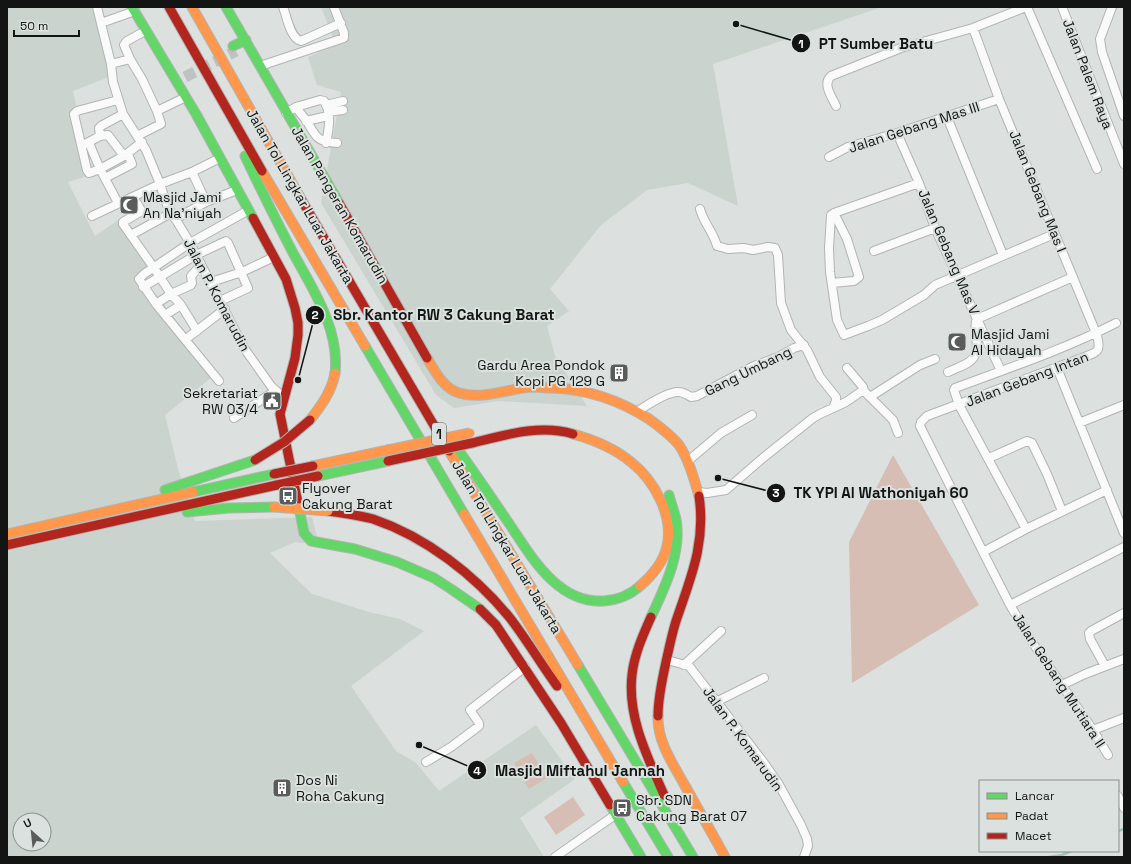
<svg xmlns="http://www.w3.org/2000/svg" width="1131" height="864" font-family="'Space Grotesk',sans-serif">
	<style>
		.built { fill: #cad3ce; fill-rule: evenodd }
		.green { fill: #d6beb5 }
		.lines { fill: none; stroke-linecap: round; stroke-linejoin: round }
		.stream { stroke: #9ec5b5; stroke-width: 2.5 }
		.secondary-tunnel { stroke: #bec2c0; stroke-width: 11; stroke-dasharray: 11 5.5; stroke-linecap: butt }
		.street-casing { stroke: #b1b4b3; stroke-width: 10 }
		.fast-casing { stroke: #b1b4b3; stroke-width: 11 }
		.slow-casing { stroke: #b1b4b3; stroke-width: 11 }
		.jam-casing { stroke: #b1b4b3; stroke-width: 11 }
		.street { stroke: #fafafa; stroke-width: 8 }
		.fast { stroke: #63d668; stroke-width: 9 }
		.slow { stroke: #ff974d; stroke-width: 9 }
		.jam { stroke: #b3261e; stroke-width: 9 }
		.slow-bridge-casing { stroke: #b1b4b3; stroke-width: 11; stroke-linecap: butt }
		.jam-bridge-casing { stroke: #b1b4b3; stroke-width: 11; stroke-linecap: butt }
		.slow-bridge { stroke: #ff974d; stroke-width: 9 }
		.jam-bridge { stroke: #b3261e; stroke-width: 9 }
		.labels { text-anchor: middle; stroke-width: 4; stroke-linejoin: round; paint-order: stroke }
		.shield { fill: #dbe1de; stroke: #4f5251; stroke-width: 1 }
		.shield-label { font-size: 13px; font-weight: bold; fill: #131514 }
		.street-label { font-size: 14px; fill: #131514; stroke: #dbe1de }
		.poi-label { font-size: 14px; fill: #131514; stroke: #dbe1de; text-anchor: start }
		.leader { fill: none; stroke: #131514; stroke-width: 1.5 }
		.callout-dot { fill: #131514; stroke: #dbe1de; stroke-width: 1.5 }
		.mark-label { font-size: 12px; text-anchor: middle; font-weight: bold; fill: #fff }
		.callout-label { font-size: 15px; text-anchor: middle; font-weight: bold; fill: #131514; stroke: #dbe1de; stroke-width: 4; stroke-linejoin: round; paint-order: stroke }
	</style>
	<rect width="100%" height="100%" fill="#dce0de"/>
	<path class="built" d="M7 7H95L114 75 73 91 91 175 68 182 95 236 124 216 154 263 140 274 217 373 165 415 178 469 195 521 312 517 319 545 295 542 270 553 312 594 369 612 400 619 424 631 351 686 396 751 416 763 439 791 536 725 575 779 520 818 544 857H7ZM20 820H44V844H20Z
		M321 7H882L713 64 738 206 688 183 647 190 601 225 550 289 569 311 547 326 555 356 587 406 498 401 454 408 436 395 321 203 341 92 317 85 308 57 336 45Z"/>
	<path class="green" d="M893 455 979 605 852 683 849 542Z
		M532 753 547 778 529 789 514 763Z
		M573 797 585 815 556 835 544 817Z"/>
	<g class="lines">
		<path class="stream" d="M1118 831 1124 829
			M1049 857 1062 855 1071 851"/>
		<path class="secondary-tunnel" d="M185 77 236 51"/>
		<defs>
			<path id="street" d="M97 7 111 64 113 82 123 114 146 150 160 184 167 205 190 243 244 348 271 386 284 398
				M283 7C287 17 290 38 301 41L341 23
				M1027 7 1097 169
				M1062 7 1124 164
				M1112 7 1100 39 1102 52 1124 116
				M101 23 135 11
				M973 28 999 99 1096 333C1103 354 1096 352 1079 359L927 416 921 422 920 426 983 552 1010 605 1032 642 1093 730 1108 755
				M145 31 127 41 124 45 130 59 142 79 157 111 186 97
				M111 64 130 59
				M260 66 344 38V33L334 7
				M326 105 343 101
				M836 106C832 97 822 84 831 76L901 48 973 28 1026 7
				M296 107C299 112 303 116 306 120 316 136 316 142 337 143
				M328 112 343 110
				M286 113 296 107 320 100 324 101C332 113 329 129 326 143
				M947 117 1003 255
				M306 121 328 116
				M897 133 919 183 935 228 1001 371
				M100 136 108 135 124 156 100 169 89 173 87 170 74 114 77 111 118 100
				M137 136 161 124 157 111
				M89 143 100 169 118 203
				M85 144 100 136 99 128 101 126 123 114
				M124 156 142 142
				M829 157 848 147 897 133 999 99
				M192 172 206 202
				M105 178 132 164 128 154
				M133 197 141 210 140 212 123 222V224L154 268 171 294 181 305 197 331
				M700 209C704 224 713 231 717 246L728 249 744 248 753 250 768 247 775 248 778 255 781 303 791 330 807 350 820 377 836 397V401L833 408
				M834 213 831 215 829 248 830 272 837 320 844 335 868 326 882 320 924 295 935 285 1054 234
				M834 213 919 183
				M92 216 160 184 192 172 220 158
				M175 219 206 202 237 190
				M131 235 171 213
				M874 251 935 228
				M211 282 242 272 274 257
				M832 283 854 281 859 277 847 239 834 213
				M143 287 196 255 226 241 228 243 248 288 220 301
				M156 304 171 294 191 285 192 283 191 276 201 265
				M165 315 181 305
				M186 339 225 309
				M847 368 863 387 864 391
				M1057 368 1124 533
				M948 372C970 362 980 362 976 334 976 328 974 324 977 319L1073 277
				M219 381 156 304 139 279 144 274 190 243 249 210
				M870 397 893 420 898 433
				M638 411C647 405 668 391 679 392 684 392 687 395 691 397L697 396 754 366 778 357 794 348 804 345
				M234 418 275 391
				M1079 423 1124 405
				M989 458 1027 441 1032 443 1047 474 1062 511
				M688 461 721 433 752 415
				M699 492 707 493 726 490 764 457 813 418 820 414 846 402 862 391H864L870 397 920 365 935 359
				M1026 529 959 405 954 390 955 388C1009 368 1065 349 1116 323
				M983 552 1026 529 1107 490
				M1010 605 1124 547
				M667 660 689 666 764 763 778 783 801 825 807 839 808 846 804 857
				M684 665 721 631
				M1105 666 1090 639 1089 633 1091 631 1124 613
				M1062 685 1085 674 1124 659
				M716 702 764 678
				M1093 730 1124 718
				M426 762 451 747 479 726V723L470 710 525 667
				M1118 796 1124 808
				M555 857 615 815"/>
			<path id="fast" d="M132 7 196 114 253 218
				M226 7 339 203
				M233 46 246 40
				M245 156C260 188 276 220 292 251 312 288 340 329 335 373
				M365 346 464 514
				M454 444C472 469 489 494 506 519 530 554 556 604 604 601 618 600 630 595 640 586
				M318 476 388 461
				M165 490 255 460
				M193 492 274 474
				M299 508 304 533 311 541 355 549 397 562 434 578 451 589 480 609
				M187 512 229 508 274 507
				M651 617C665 587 682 553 676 519 674 511 671 503 669 495
				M578 665 693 857
				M623 782 668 857
				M610 805 641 857"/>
			<path id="slow" d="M192 7 301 199
				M262 171 365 346
				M427 358C435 371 443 388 459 393 482 400 508 389 531 387 538 387 545 388 552 388 588 389 619 400 649 419 660 427 671 435 679 445 689 460 694 479 699 496
				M310 420C321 406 332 391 335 373
				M573 434C595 440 614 448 631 462 654 480 674 516 667 546 664 561 652 576 640 586
				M449 451 578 665
				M313 466 388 450
				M464 514 623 782
				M7 534 193 492
				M658 716C657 741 673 764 684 784 698 809 712 833 725 857"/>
			<path id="jam" d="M169 7 262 171
				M301 199 449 451
				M339 203 427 358
				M253 218 286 279 295 308 298 323V335L295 358 280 414 299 508
				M472 443C505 435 540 424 573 434
				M328 511C343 513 358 515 373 519 426 537 475 575 510 618 527 640 541 664 557 686
				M7 545 277 485
				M480 609 496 625 561 723 610 805
				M651 617C643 635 634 655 632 675 627 717 648 758 664 795
				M658 716C658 698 662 680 666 662 669 648 672 634 676 621 691 577 706 543 699 496"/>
		</defs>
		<use href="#street" class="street-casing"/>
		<use href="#fast" class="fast-casing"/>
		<use href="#slow" class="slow-casing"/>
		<use href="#jam" class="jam-casing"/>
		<use href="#street" class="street"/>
		<use href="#fast" class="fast"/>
		<use href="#slow" class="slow"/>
		<use href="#jam" class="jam"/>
		<defs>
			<path id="slow-bridge" d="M388 450 470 433
				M274 507 328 511"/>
			<path id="jam-bridge" d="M255 460 284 442 310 420
				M388 461 472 443
				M274 474 313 466
				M277 485 318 476"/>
		</defs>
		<use href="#slow-bridge" class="slow-bridge-casing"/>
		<use href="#jam-bridge" class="jam-bridge-casing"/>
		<use href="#slow-bridge" class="slow-bridge"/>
		<use href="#jam-bridge" class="jam-bridge"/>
	</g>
	<defs>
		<symbol id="mosque-square" viewBox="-11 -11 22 22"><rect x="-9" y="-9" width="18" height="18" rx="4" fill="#595c5b" stroke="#dbe1de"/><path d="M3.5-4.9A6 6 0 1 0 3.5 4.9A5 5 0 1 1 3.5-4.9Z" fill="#fff"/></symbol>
		<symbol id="building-square" viewBox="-11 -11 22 22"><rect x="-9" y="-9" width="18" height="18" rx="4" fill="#595c5b" stroke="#dbe1de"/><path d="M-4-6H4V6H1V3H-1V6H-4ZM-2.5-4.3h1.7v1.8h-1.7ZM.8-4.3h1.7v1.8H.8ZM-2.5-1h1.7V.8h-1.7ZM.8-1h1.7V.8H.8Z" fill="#fff"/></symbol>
		<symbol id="civic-square" viewBox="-11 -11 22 22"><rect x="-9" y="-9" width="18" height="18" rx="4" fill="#595c5b" stroke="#dbe1de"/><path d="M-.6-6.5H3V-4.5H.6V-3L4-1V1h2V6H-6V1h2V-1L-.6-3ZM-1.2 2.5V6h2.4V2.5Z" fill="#fff"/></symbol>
		<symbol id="bus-square" viewBox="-11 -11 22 22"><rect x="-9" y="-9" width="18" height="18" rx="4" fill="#595c5b" stroke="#dbe1de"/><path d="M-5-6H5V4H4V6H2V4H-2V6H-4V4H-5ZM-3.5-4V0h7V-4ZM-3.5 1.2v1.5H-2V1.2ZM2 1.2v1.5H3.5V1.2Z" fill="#fff"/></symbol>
	</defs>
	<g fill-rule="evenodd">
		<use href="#mosque-square" x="118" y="194" width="22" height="22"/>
		<use href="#mosque-square" x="946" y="331" width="22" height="22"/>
		<use href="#building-square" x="608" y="362" width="22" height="22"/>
		<use href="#civic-square" x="261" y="390" width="22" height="22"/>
		<use href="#bus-square" x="277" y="485" width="22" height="22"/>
		<use href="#building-square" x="271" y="777" width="22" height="22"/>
		<use href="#bus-square" x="611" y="797" width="22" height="22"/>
	</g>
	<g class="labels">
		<rect class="shield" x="432" y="423" width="14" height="22" rx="3"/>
		<g class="shield-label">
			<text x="439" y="439">1</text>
		</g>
		<g class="street-label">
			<text transform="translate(1088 74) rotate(69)" y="5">Jalan Palem Raya</text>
			<text transform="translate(914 127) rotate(-18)" y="5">Jalan Gebang Mas III</text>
			<text transform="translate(1038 191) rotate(68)" y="5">Jalan Gebang Mas I</text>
			<text transform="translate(300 196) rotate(60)" y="5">Jalan Tol Lingkar Luar Jakarta</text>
			<text transform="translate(340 205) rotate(60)" y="5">Jalan Pangeran Komarudin</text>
			<text transform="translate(949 252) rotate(67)" y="5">Jalan Gebang Mas V</text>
			<text transform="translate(217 295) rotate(62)" y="5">Jalan P. Komarudin</text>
			<text transform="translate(748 371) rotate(-26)" y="5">Gang Umbang</text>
			<text transform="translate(1027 379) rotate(-21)" y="5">Jalan Gebang Intan</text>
			<text transform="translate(507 547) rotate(59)" y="5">Jalan Tol Lingkar Luar Jakarta</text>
			<text transform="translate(1059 680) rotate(57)" y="5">Jalan Gebang Mutiara II</text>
			<text transform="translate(743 739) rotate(54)" y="5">Jalan P. Komarudin</text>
		</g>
		<g class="poi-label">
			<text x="143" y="202">Masjid Jami<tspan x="143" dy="16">An Na'niyah</tspan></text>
			<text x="971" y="339">Masjid Jami<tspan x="971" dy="16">Al Hidayah</tspan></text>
			<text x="605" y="370" text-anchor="end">Gardu Area Pondok<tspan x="605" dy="16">Kopi PG 129 G</tspan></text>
			<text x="258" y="398" text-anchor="end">Sekretariat<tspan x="258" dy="16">RW 03/4</tspan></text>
			<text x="302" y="493">Flyover<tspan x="302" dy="16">Cakung Barat</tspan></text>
			<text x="296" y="785">Dos Ni<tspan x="296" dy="16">Roha Cakung</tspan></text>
			<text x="636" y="805">Sbr. SDN<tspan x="636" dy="16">Cakung Barat 07</tspan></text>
		</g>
	</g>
	<path class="leader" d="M736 24L801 43M298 380L315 315M718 478L776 493M419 745L477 770"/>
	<g class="callout-dot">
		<circle cx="736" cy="24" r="4"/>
		<circle cx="298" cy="380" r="4"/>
		<circle cx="718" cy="478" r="4"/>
		<circle cx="419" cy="745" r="4"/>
		<circle cx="801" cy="43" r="10"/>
		<circle cx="315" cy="315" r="10"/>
		<circle cx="776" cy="493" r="10"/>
		<circle cx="477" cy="770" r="10"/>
	</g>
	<g class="mark-label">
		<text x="801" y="48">1</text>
		<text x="315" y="319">2</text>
		<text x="776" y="497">3</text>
		<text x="477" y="775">4</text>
	</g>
	<g class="callout-label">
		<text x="876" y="49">PT Sumber Batu</text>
		<text x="444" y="320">Sbr. Kantor RW 3 Cakung Barat</text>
		<text x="881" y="498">TK YPI Al Wathoniyah 60</text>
		<text x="580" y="776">Masjid Miftahul Jannah</text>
	</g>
	<rect width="1131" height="864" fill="none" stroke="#131514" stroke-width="16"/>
	<rect x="979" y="780" width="140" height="72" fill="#dbe1de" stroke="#8b8f8d"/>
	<rect x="987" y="793" width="20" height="6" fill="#63d668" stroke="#8b8f8d"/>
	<text x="1015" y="800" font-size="12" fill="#131514">Lancar</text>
	<rect x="987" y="813" width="20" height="6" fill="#ff974d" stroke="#8b8f8d"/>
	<text x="1015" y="820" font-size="12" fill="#131514">Padat</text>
	<rect x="987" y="833" width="20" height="6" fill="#b3261e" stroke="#8b8f8d"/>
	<text x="1015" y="840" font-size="12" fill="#131514">Macet</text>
	<g transform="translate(32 832) rotate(333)"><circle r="19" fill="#dbe1de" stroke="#8b8f8d"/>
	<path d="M0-3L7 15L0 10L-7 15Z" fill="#595c5b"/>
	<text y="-6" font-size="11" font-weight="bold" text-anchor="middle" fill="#131514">U</text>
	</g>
	<path d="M14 30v6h65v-6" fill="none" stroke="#131514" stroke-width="2"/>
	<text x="20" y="30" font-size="12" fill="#131514" stroke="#dbe1de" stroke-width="3" paint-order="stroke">50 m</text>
</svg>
